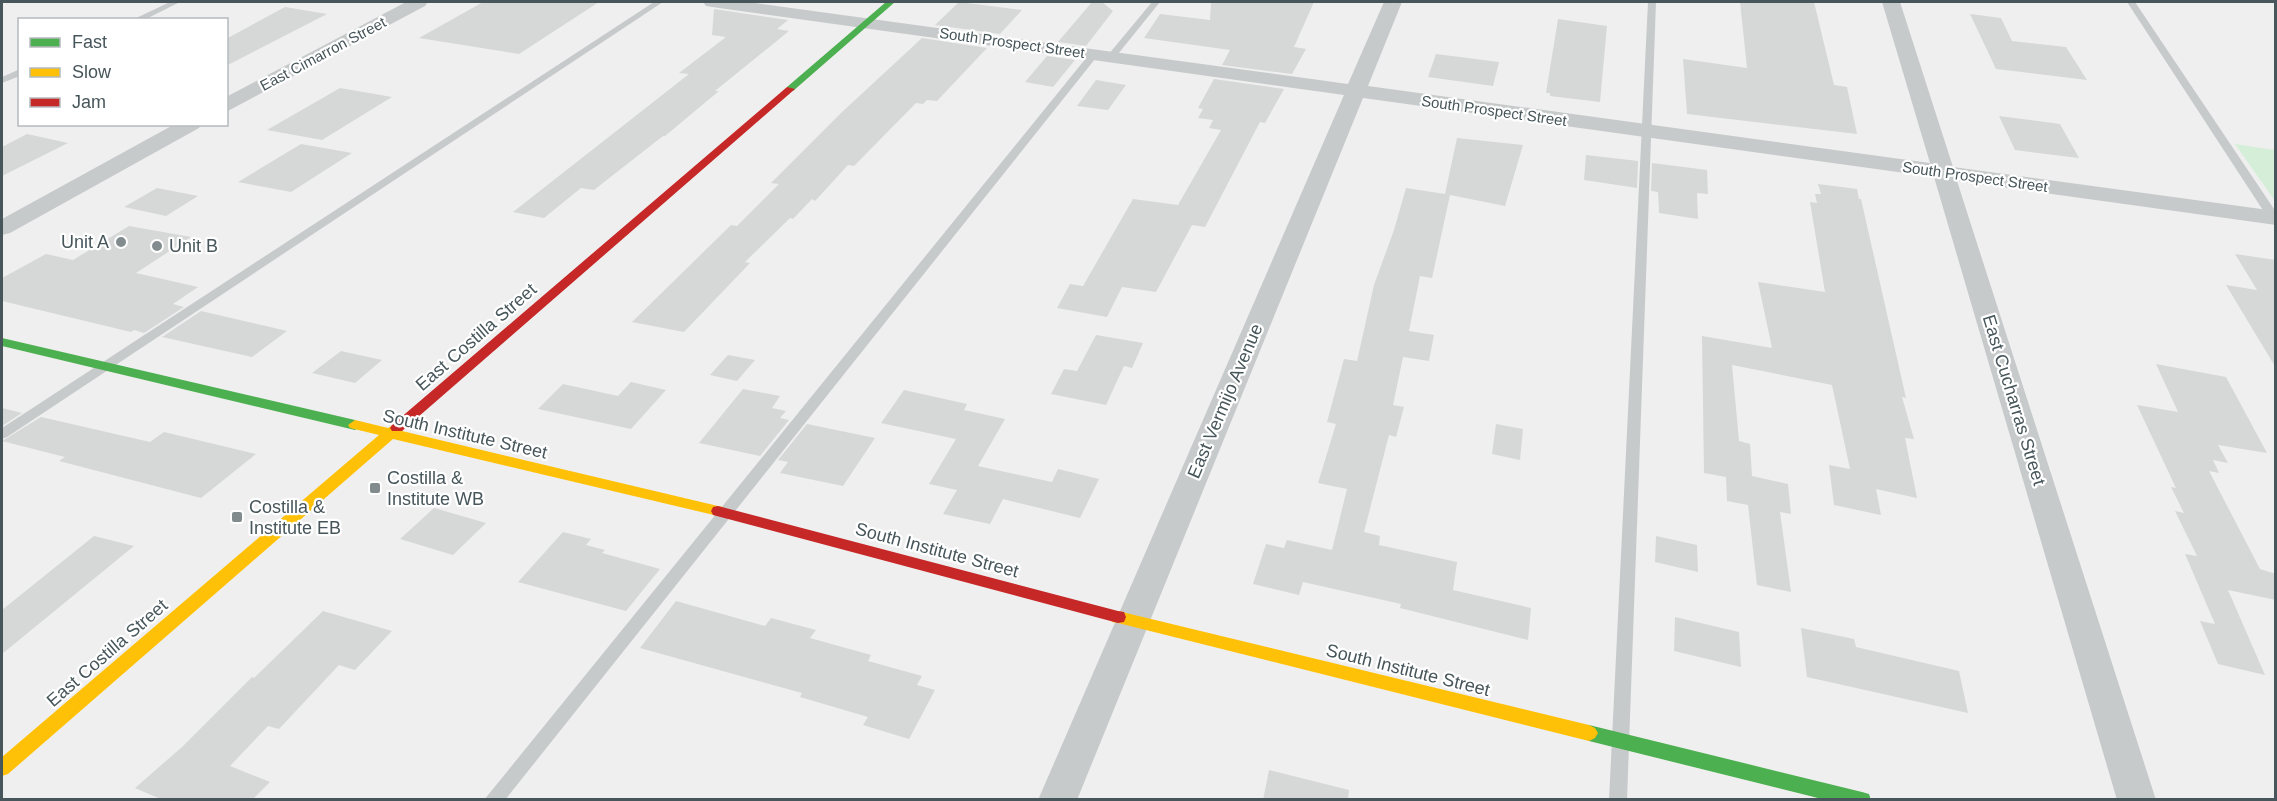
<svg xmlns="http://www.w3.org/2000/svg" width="2277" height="801" font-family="Arial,sans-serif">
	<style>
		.green { fill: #d4eed8 }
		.building { fill: #d6d7d7 }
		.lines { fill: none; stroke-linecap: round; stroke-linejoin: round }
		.lane { fill: #c7cacb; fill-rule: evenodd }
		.street { fill: #c7cacb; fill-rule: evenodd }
		.fast { fill: #4caf50; fill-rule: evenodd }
		.slow { fill: #ffc107; fill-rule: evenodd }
		.jam { fill: #c62828; fill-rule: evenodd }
		.poi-dot { fill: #828c8f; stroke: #fff; stroke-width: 2 }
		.labels { text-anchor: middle; stroke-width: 4.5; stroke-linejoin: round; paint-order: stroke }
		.far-street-label { font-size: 15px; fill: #47565b; stroke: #fff }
		.poi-label { font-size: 18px; fill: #47565b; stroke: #fff; text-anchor: start }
		.street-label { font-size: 18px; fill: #47565b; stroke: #fff }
	</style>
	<rect width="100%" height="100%" fill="#f0efef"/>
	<path class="green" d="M2235 144 2275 150V201Z"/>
	<path class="building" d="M483 2H599L519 54 419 38Z
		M959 2 1022 10 1000 34 935 25Z
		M1092 2H1102L1113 11 1086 46 1058 42Z
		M1211 2H1314L1294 47 1306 49 1292 74 1222 65 1230 50 1144 38 1160 14 1210 20Z
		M1740 2H1814L1834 85 1847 87 1857 134 1687 114 1683 59 1747 68Z
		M285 7 327 14 226 66V39Z
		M714 9 788 20 777 29 789 31 715 91H719L665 136H663L594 190 581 188 544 218 513 212 689 74 679 73 726 37 712 35Z
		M1970 14 2001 18 2012 41 2066 47 2087 80 1996 69Z
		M1558 19 1607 26 1600 102 1550 96V93H1546Z
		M922 38 987 48 937 101 927 100 923 104 916 103 854 166 848 165 815 201 812 199 793 219 790 218 745 262 750 263 684 332 632 322 731 225 737 226 779 184 771 183 841 113Z
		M1436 54 1499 62 1493 86 1428 77Z
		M1047 56 1075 60 1053 87 1025 82Z
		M1214 79 1284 89 1265 123 1260 122 1205 227 1192 225 1156 292 1122 287 1107 317 1057 308 1070 284 1083 286 1133 199 1178 205 1221 130 1209 128 1213 120 1198 118 1203 109 1198 108Z
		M1096 80 1126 85 1108 110 1077 106Z
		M340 88 392 97 322 140 267 130Z
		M1999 116 2060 124 2079 158 2015 150Z
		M27 134 68 143 2 176V147Z
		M1457 138 1523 145 1505 206 1450 195 1432 278 1420 276 1409 331 1434 335 1429 361 1403 357 1393 405 1404 407 1396 437 1389 435 1364 532 1380 536 1379 545 1457 562 1453 590 1531 608 1528 640 1400 608 1401 604 1303 582 1299 595 1253 584 1266 544 1284 548 1287 540 1332 550 1347 489 1318 483 1336 424 1327 422 1344 359 1357 361 1374 285 1394 230 1406 188 1445 194Z
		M301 144 352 153 291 192 238 182Z
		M1586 155 1638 161 1637 188 1584 180Z
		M1652 163 1707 170 1708 194 1697 193 1698 219 1659 213 1658 192 1651 191Z
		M1818 184 1857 189 1859 199H1861L1906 398 1902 397 1914 439 1905 438 1917 498 1876 489 1881 515 1834 505 1829 465 1850 469 1832 385 1732 365 1739 441 1750 444 1752 476 1788 484 1791 514 1780 512 1791 592 1757 585 1748 505 1727 501 1726 477 1704 473 1702 336 1772 348 1758 282 1825 292 1810 202 1817 203 1815 194H1821Z
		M157 188 198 196 166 216 124 207Z
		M129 226 191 237 136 273 198 287 173 304 184 307 144 333 134 330 131 332 2 301V278L46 254 73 260Z
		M2235 254 2276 260V368L2226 285 2257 290Z
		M201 311 287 331 252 357 162 337Z
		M1096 335 1143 343 1132 368 1124 366 1106 405 1051 394 1064 369 1077 371Z
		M341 351 382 360 355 383 312 373Z
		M728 355 755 360 737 381 710 375Z
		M2156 364 2226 377 2267 453 2218 445 2228 463 2213 460 2219 473 2209 471 2260 569 2276 574V600L2228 590 2265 675 2218 664 2200 621 2215 624 2185 554 2197 556 2175 511 2184 513 2171 487 2176 488 2137 405 2178 412Z
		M631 382 666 390 631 429 538 409 563 384 618 396Z
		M743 389 780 396 772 408 786 411 780 418 789 420 760 456 699 443Z
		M904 390 967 404 964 410 1005 419 978 466 1052 482 1058 469 1099 479 1080 518 1003 499 990 524 943 514 957 490 929 484 956 439 881 423Z
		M2 408 22 413 2 426Z
		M41 417 150 442 164 432 256 454 201 498 59 461 65 457 2 441Z
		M807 424 875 438 843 486 780 473 788 462 778 460Z
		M1496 424 1523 429 1520 460 1492 454Z
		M434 508 486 523 453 555 400 539Z
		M563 532 591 539 586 545 605 550 602 553 660 569 626 611 518 582Z
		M94 536 134 546 2 654V610Z
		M1656 536 1697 545 1698 572 1655 562Z
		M676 601 765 626 771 618 816 630 810 638 871 655 868 661 922 676 917 685 935 690 909 739 863 725 868 717 800 697 802 693 640 648Z
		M323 611 392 631 355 670 339 665 279 729 268 726 230 766 270 782 252 800H163L135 788 182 747 252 677 254 678Z
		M1675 617 1739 632 1741 667 1674 651Z
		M1801 628 1854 639 1856 647 1959 671 1968 713 1807 677Z
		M1269 770 1349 790 1348 800H1263Z"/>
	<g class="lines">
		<path class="lane" d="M170 2H180L144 20H132Z
			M654 2H663L7 437 2 439V428Z
			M1152 2H1160L1114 59H1108V55Z
			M1648 2H1656L1627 800H1609Z
			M2127 2H2135L2276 212V224L2270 221Z
			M1091 52 1099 54 505 800H484Z
			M20 69V76L2 83V77Z"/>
		<path class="street" d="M406 2H428L425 6 226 112V97Z
			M703 2H748L1348 84 1384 2H1402L1368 86 1930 163 1882 2H1900L1953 167 2276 211V225L1957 181 2156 800H2117L1934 177 1363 98 1077 800H1038L1344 95 712 7 706 6Z
			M175 124H202L199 128 10 233 2 235V219Z"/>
		<path class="fast" d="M886 2H895L793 91H787V87Z
			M2 338 355 420 362 425 355 430 2 346Z
			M1589 725 1862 792 1869 794 1871 800H1826L1589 741 1583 738 1580 733 1583 728Z"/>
		<path class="slow" d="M355 420 388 428 397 423 404 428 402 431 718 506 723 507 725 511 723 515 718 516 393 439 8 774 2 776V757L379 435 350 428 348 425Z
			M1118 611 1589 725 1595 728 1598 733 1595 738 1589 741 1118 623 1112 622 1110 617 1112 612Z"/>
		<path class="jam" d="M787 87 795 89 402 431H392L390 428 392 425Z
			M718 506 1118 611 1124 612 1126 617 1124 622 1118 623 713 515 711 511 713 507Z"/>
	</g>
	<g class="poi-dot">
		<circle cx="121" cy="242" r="6"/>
		<circle cx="157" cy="246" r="6"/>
		<rect x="369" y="482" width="12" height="12" rx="3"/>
		<rect x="231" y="511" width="12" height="12" rx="3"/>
	</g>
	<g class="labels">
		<g class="far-street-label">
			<text transform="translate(1012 43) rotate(8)" y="5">South Prospect Street</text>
			<text transform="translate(323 54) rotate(-28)" y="5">East Cimarron Street</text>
			<text transform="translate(1494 111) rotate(8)" y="5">South Prospect Street</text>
			<text transform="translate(1975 177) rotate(8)" y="5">South Prospect Street</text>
		</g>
		<g class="poi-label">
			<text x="109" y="248" text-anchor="end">Unit A</text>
			<text x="169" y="252">Unit B</text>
			<text x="387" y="484">Costilla &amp;<tspan x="387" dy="21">Institute WB</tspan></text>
			<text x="249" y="513">Costilla &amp;<tspan x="249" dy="21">Institute EB</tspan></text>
		</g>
		<g class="street-label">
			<text transform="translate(476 337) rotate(-41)" y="6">East Costilla Street</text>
			<text transform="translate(2014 400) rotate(73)" y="6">East Cucharras Street</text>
			<text transform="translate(1225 401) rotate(-67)" y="6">East Vermijo Avenue</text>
			<text transform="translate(465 434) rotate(13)" y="6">South Institute Street</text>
			<text transform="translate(937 550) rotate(15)" y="6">South Institute Street</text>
			<text transform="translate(107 653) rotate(-41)" y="6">East Costilla Street</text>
			<text transform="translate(1408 670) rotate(14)" y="6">South Institute Street</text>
		</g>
	</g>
	<rect width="2277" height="801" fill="none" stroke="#47565b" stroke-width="6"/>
	<rect x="18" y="18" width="210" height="108" fill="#ffffff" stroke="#b5bbbd" stroke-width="1.5"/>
	<rect x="30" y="38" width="30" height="9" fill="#4caf50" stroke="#b5bbbd" stroke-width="1.5"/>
	<text x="72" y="48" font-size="18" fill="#47565b">Fast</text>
	<rect x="30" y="68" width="30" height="9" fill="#ffc107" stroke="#b5bbbd" stroke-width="1.5"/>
	<text x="72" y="78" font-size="18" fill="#47565b">Slow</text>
	<rect x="30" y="98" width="30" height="9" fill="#c62828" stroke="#b5bbbd" stroke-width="1.5"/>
	<text x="72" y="108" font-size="18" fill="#47565b">Jam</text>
</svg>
